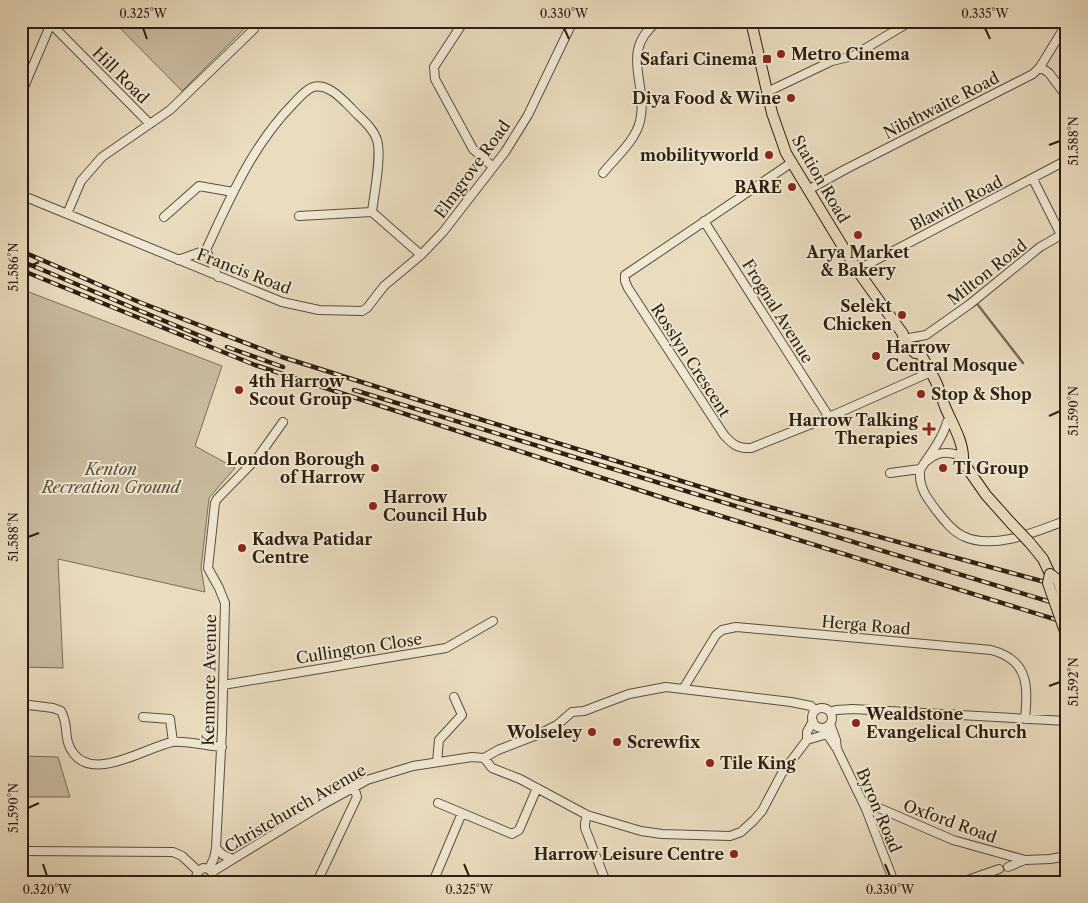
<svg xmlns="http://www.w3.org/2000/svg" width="1088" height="903" font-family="'Libre Caslon Text',serif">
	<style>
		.green { fill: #cabda1; stroke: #7c6e58 }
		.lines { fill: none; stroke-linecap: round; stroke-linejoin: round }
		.stream { stroke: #786a56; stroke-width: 2.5 }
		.minor-casing { stroke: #5c4e3c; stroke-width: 10 }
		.major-casing { stroke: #2d1e10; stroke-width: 12 }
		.minor { stroke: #f1e9d5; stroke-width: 8 }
		.major { stroke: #eaddbf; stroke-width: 10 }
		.rail-casing { stroke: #2d1e10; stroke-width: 4.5 }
		.rail { stroke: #f1e9d5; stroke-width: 2.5; stroke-dasharray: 8; stroke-linecap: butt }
		.major-bridge-casing { stroke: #2d1e10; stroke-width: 12; stroke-linecap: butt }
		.major-bridge { stroke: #eaddbf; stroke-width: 10 }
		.ticks { fill: none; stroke: #2d1e10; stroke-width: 2 }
		.poi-dot { fill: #8f2418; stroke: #f1e9d5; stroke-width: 2 }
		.labels { text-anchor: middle; stroke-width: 4; stroke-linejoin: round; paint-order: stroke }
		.poi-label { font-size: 16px; font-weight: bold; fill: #2d1e10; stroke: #f1e9d5; text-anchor: start }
		.street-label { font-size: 16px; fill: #2d1e10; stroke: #f1e9d5 }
		.park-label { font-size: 16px; font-style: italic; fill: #5c4e3c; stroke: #f1e9d5 }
		.neatline { fill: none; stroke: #2d1e10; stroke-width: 2 }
		.ticks-label { font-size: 12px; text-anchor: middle; fill: #2d1e10 }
	</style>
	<rect width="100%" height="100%" fill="#eaddbf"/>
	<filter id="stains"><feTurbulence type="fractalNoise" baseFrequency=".004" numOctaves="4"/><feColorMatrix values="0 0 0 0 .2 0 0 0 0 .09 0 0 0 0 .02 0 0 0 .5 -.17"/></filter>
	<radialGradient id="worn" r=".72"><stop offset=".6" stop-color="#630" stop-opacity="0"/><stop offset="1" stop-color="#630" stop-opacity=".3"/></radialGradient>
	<path class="green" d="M115 21H252L182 91 114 22Z
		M21 289 222 366 195 446 235 468 209 498 201 568 205 592 58 559 63 668 21 667Z
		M21 756 58 757 70 797H21Z"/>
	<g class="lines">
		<path class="stream" d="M978 305 1023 363"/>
		<defs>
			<path id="minor" d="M464 21 434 67 435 79 473 149 493 167
				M51 24 150 124
				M1040 67 1049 73 1067 97
				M767 92 832 61 853 56 911 21
				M21 94 52 21
				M791 163 625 275V281L628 288 724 435C732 444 738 449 751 448L829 417 931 372
				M603 173C615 158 636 140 640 121 649 83 618 52 658 21
				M1033 179 1061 235
				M808 190 846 169 1033 74 1040 67 1067 23
				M21 195 282 302 319 310 362 311 367 308 384 286 421 255 443 232 505 152 528 115 573 21
				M67 214 81 181 102 157 170 110 254 29
				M299 216 372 212
				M164 217 199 186 233 192
				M704 221 829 417
				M178 260 206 250
				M857 270 1067 160
				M218 277 206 250C230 198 252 146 293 104 299 98 305 90 313 87 328 83 342 99 351 108 360 118 373 127 377 140 382 156 374 194 372 212L421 255
				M909 338 926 335 970 304 1040 247 1061 235 1067 233
				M947 422C944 434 933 451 925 462 923 466 920 468 920 472 919 488 927 498 936 510 943 519 952 531 963 536 993 551 1038 531 1067 520
				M928 460C937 452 946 451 958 455
				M890 473 920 469
				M223 685 446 648 493 621
				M683 689 716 635 722 630 736 627 991 650C1029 660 1028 686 1025 719
				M21 704 53 708 61 711C70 727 62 739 74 754 95 781 145 748 172 742 183 740 209 746 222 747
				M812 718a10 10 0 1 1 20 0a10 10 0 1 1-20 0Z
				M831 712 836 710 853 709 1067 721
				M143 717 170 719 173 742
				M830 724 836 740 837 749
				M823 728 837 749 866 809 894 882
				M807 740V732L813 721
				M484 758 498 750 537 735 557 725 572 712 584 711 629 694 666 687 791 702 811 706 815 711
				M437 762 439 740 462 715 454 697
				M438 803 512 834 519 830 537 788
				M866 809 879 808 953 840 1025 860
				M587 815 585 823V828L606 882
				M216 848 223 855 233 859
				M21 851 173 852 182 856 198 871
				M1008 867 1025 860 1050 859 1067 856
				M209 869 214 858 216 848 222 730 225 603 219 588 208 568 215 503 217 499 258 457 283 422
				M212 872 320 806 367 780 413 766 472 757 484 758 492 768 520 779 587 815 641 831 662 834 730 836 741 832 754 820 762 811 782 773 807 740 827 734
				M198 882 196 878 197 873 203 868C212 868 215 875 211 882
				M317 882 357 797 354 787
				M433 882 462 813
				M962 882 999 869"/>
			<path id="major" d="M751 21 772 113 786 153 857 270 903 334V339L915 353H918
				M917 347C922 358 930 369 935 380 940 390 942 400 946 409 953 425 964 443 963 460
				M958 455 986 495 1011 523
				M1030 543 1043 559 1050 574"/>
		</defs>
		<use href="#minor" class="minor-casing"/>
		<use href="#major" class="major-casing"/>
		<use href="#minor" class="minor"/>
		<use href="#major" class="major"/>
		<defs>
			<path id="rail" d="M21 251 139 302 282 357 463 414 740 499 1067 588
				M21 261 210 340
				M21 270 255 365 682 504 1067 623
				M227 347 283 367
				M354 390 1067 607"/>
		</defs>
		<use href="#rail" class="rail-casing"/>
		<use href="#rail" class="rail"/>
		<defs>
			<path id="major-bridge" d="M1011 523 1030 543
				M1067 608 1058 580 1050 574 1048 583 1067 637"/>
		</defs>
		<use href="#major-bridge" class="major-bridge-casing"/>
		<use href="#major-bridge" class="major-bridge"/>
	</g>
	<path class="ticks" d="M143 28 147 39M564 28 569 39M985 28 990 39M1049 145 1060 141M28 267 39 262M1049 416 1060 411M28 537 39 533M1049 686 1060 682M28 808 39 803M43 864 47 876M464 864 469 876M885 864 890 876"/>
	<g class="poi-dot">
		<circle cx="781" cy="54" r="5"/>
		<rect x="762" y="54" width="10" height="10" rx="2.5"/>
		<circle cx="791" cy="98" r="5"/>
		<circle cx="769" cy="155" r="5"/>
		<circle cx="792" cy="187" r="5"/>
		<circle cx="858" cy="235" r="5"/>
		<circle cx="902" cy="315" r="5"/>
		<circle cx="876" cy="356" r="5"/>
		<circle cx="239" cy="390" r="5"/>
		<circle cx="921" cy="394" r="5"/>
		<path d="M926.5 421.5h5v5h5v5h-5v5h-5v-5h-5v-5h5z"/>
		<circle cx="375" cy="468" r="5"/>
		<circle cx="943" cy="468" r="5"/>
		<circle cx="373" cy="506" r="5"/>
		<circle cx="242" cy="548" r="5"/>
		<circle cx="856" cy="723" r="5"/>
		<circle cx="592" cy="732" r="5"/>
		<circle cx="617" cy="742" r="5"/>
		<circle cx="710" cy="763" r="5"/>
		<circle cx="734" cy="854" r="5"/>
	</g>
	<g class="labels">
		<g class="poi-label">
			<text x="791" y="60">Metro Cinema</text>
			<text x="757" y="65" text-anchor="end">Safari Cinema</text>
			<text x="781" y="104" text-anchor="end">Diya Food &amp; Wine</text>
			<text x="759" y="161" text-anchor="end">mobilityworld</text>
			<text x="782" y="193" text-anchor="end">BARE</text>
			<text x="858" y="258" text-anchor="middle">Arya Market<tspan x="858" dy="18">&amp; Bakery</tspan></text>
			<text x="892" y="312" text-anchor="end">Selekt<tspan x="892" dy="18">Chicken</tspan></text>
			<text x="886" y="353">Harrow<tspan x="886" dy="18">Central Mosque</tspan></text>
			<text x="249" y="387">4th Harrow<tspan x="249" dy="18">Scout Group</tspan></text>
			<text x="931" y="400">Stop &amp; Shop</text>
			<text x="918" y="426" text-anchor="end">Harrow Talking<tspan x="918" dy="18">Therapies</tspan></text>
			<text x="365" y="465" text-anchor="end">London Borough<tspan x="365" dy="18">of Harrow</tspan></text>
			<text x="953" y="474">TI Group</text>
			<text x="383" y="503">Harrow<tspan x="383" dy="18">Council Hub</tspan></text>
			<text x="252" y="545">Kadwa Patidar<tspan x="252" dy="18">Centre</tspan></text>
			<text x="866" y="720">Wealdstone<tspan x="866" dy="18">Evangelical Church</tspan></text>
			<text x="582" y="738" text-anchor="end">Wolseley</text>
			<text x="627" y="748">Screwfix</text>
			<text x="720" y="769">Tile King</text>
			<text x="724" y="860" text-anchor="end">Harrow Leisure Centre</text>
		</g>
		<g class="street-label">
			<text transform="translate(121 75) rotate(45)" y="6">Hill Road</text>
			<text transform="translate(941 105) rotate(-27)" y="6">Nibthwaite Road</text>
			<text transform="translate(472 169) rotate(-54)" y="6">Elmgrove Road</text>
			<text transform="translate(821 179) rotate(60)" y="6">Station Road</text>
			<text transform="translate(956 203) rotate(-27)" y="6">Blawith Road</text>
			<text transform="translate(244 271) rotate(21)" y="6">Francis Road</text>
			<text transform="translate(987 272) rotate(-38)" y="6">Milton Road</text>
			<text transform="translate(778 311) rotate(58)" y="6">Frognal Avenue</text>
			<text transform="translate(691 360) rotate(57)" y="6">Rosslyn Crescent</text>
			<text transform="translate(866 625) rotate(5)" y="6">Herga Road</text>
			<text transform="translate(359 648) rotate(-9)" y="6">Cullington Close</text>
			<text transform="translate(209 680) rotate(-89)" y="6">Kenmore Avenue</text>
			<text transform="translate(295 808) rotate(-30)" y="6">Christchurch Avenue</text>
			<text transform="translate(879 810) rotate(67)" y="6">Byron Road</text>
			<text transform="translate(950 821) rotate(20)" y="6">Oxford Road</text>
		</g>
		<g class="park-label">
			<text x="111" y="475">Kenton<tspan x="111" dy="18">Recreation Ground</tspan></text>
		</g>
	</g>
	<rect width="1088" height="903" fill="none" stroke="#eaddbf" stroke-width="55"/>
	<rect x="28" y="28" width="1032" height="848" class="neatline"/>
	<g class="ticks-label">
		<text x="143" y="18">0.325°W</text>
		<text x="564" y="18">0.330°W</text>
		<text x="985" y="18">0.335°W</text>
		<text transform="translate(1074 141) rotate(-90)" y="4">51.588°N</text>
		<text transform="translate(14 267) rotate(-90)" y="4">51.586°N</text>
		<text transform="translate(1074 411) rotate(-90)" y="4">51.590°N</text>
		<text transform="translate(14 537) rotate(-90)" y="4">51.588°N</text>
		<text transform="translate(1074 682) rotate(-90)" y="4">51.592°N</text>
		<text transform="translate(14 808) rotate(-90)" y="4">51.590°N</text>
		<text x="47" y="894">0.320°W</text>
		<text x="469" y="894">0.325°W</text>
		<text x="890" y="894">0.330°W</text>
	</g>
	<rect width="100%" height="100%" filter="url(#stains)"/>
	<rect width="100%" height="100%" fill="url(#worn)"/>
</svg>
